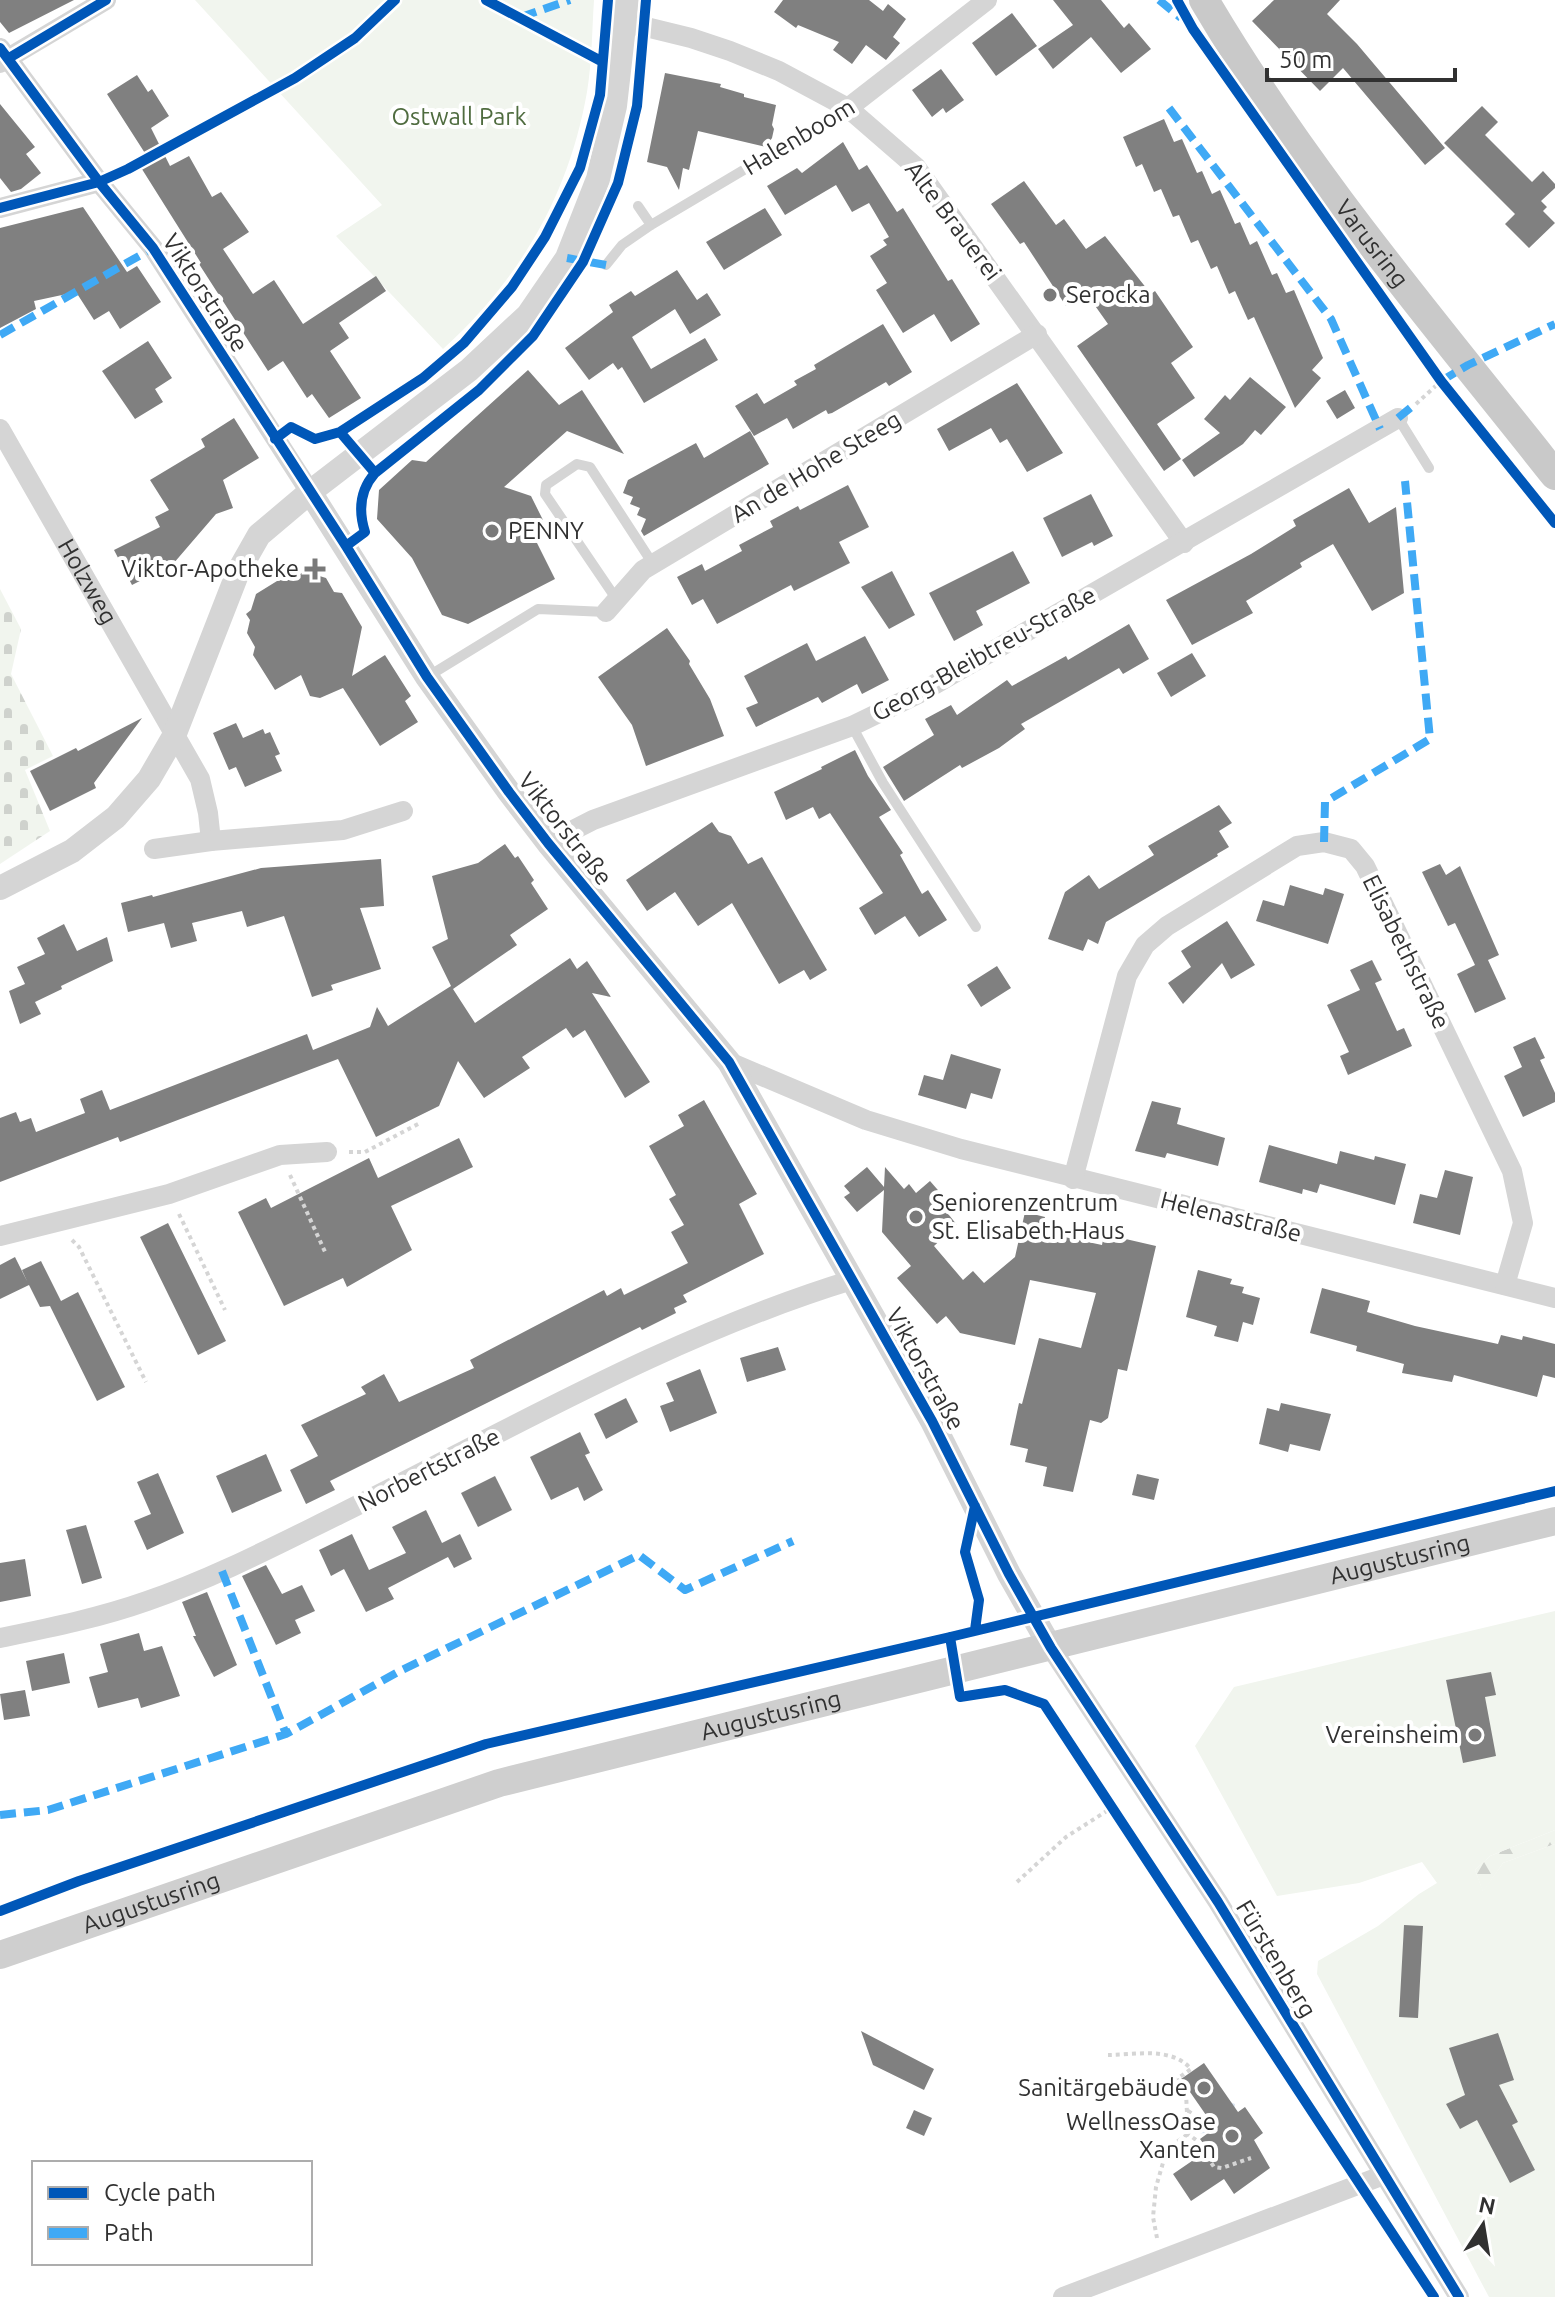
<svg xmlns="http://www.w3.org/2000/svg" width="1555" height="2297" font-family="Ubuntu,sans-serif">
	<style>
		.forest { fill: url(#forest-firs) }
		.cemetery { fill: url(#cemetery-stones) }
		.green { fill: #f1f5ee }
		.water { fill: #dce6f2 }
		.building { fill: #808080 }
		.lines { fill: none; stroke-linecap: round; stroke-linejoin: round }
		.path { stroke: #d5d5d5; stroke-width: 4; stroke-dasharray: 4 4; stroke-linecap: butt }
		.service { stroke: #d5d5d5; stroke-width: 10 }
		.minor { stroke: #d5d5d5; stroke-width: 20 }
		.tertiary { stroke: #d5d5d5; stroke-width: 24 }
		.secondary { stroke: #cfcfcf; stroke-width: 28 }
		.primary { stroke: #c9c9c9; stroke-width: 30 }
		.quiet { stroke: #3fa9f5; stroke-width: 8; stroke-dasharray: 16 8; stroke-linecap: butt }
		.cycleway-casing { stroke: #fff; stroke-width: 15 }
		.cycleway { stroke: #0057b8; stroke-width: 10 }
		.poi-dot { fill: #797979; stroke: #fff; stroke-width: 3 }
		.labels { text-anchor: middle; stroke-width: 8; stroke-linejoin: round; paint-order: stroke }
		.park-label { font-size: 24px; fill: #4f6c3f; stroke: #fff }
		.street-label { font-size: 24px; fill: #313131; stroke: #fff }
		.poi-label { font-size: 24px; fill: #313131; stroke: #fff; text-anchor: end }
	</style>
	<defs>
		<pattern id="forest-firs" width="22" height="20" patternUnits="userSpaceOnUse" patternTransform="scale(2)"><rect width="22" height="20" fill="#f1f5ee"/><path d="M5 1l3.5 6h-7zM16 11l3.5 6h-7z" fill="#cfd2cd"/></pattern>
		<pattern id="cemetery-stones" width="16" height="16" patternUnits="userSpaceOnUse" patternTransform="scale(2)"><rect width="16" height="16" fill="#f1f5ee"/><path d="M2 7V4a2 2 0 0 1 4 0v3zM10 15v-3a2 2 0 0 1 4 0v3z" fill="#cfd2cd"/></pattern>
	</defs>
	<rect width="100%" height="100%" fill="#fff"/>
	<path class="forest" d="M1555 1830V1844L1503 1863 1483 1892 1475 1870 1490 1856Z"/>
	<path class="cemetery" d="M0 589 21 629 11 674 53 756 25 770 50 831 0 864Z"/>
	<path class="green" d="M195 0H594C592 30 592 62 587 92 569 195 520 279 443 349L336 236 382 205Z
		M1555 1611V1830L1490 1856 1475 1870 1483 1891 1503 1863 1555 1844V2297H1489L1317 1974 1318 1961 1378 1926 1419 1894 1437 1883 1422 1862 1359 1883 1277 1896 1195 1746 1234 1687Z"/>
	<path class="water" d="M1227 2101 1235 2104 1234 2112 1205 2133 1195 2134 1194 2125Z"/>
	<path class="building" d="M0 0H74L9 33 0 22Z
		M783 0H869L883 11 888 4 906 19 893 37 900 43 886 60 866 45 852 64 833 50 839 42 798 25 796 28 774 12Z
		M1053 0H1101L1124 28 1129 23 1151 49 1121 73 1091 37 1053 69 1038 49 1073 25Z
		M1274 0H1340L1327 14 1357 44 1445 148 1425 165 1343 68 1320 91 1252 21Z
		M1012 13 1037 46 996 76 972 43Z
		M941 69 964 100 946 113 943 108 932 117 912 90Z
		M665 73 721 84 720 87 744 94V97L776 105 772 125 774 129 772 138 766 147 698 131 689 170 683 168 679 190 667 167 647 162Z
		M137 75 148 92 152 89 169 116 151 128 170 166 189 156 212 197 221 192 249 232 223 249 253 294 274 280 303 324 376 276 386 291 339 323 349 338 330 351 361 398 329 418 312 394 307 398 283 361 268 371 199 264 201 263 140 166 150 161 107 94Z
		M0 104 35 147 26 154 41 173 21 189 11 192 0 178Z
		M1482 106 1498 122 1485 135 1532 182 1543 171 1555 184V188L1541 201 1547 207 1543 211 1555 223 1529 248 1505 224 1515 214 1444 143Z
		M1164 119 1174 142 1182 139 1197 173 1202 171 1212 194 1220 190 1235 224 1240 222 1250 245 1257 241 1272 275 1277 273 1286 293 1294 290 1323 358 1312 370 1321 378 1295 408 1254 317 1248 320 1235 291 1229 294 1217 266 1211 269 1198 240 1191 243 1179 215 1173 217 1161 189 1154 192 1142 164 1136 167 1123 137Z
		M843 142 859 170 867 165 897 212 903 208 948 281 952 279 980 324 951 342 934 314 903 333 876 290 887 283 870 256 887 245 883 240 889 237 869 203 852 212 836 185 785 215 767 186 797 168 802 173Z
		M1024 181 1056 225 1064 219 1086 249 1105 236 1151 294 1155 291 1193 347 1171 363 1195 398 1157 424 1181 459 1164 471 1077 346 1108 324 1086 293 1066 306 1024 242 1020 244 991 204Z
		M83 207 127 272 137 266 161 302 120 329 109 311 94 320 76 292 34 301 36 309 0 328V228Z
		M765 208 782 235 724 270 706 242Z
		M677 270 697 300 707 293 721 315 690 334 675 309 632 337 651 369 705 338 718 360 644 403 622 367 618 370 613 363 589 380 565 348 613 312 609 305 631 291 635 296Z
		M883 324 912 372 889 386 886 382 832 413 828 414 826 410 793 429 787 418 754 436 735 406 757 393 764 404 797 385 794 381 816 369 814 365Z
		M148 341 172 378 155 389 163 402 135 419 102 371Z
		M528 370 559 405 582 390 624 454 567 431 504 487 531 496 543 520 529 527 555 579 468 624 442 615 412 558 377 519 379 490 412 460 426 462Z
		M1250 377 1286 407 1261 435 1255 430 1243 444 1194 477 1182 460 1220 433 1204 419 1225 395 1230 400Z
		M1017 383 1063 453 1027 472 1007 439 1000 443 991 428 949 451 937 429Z
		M1345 390 1355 408 1337 419 1326 401Z
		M234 418 259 458 223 480 233 508 216 514 173 564 132 585 114 550 160 527 155 517 169 510 150 480 205 447 201 439Z
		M750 431 769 464 644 536 641 531 646 519 637 515 640 508 630 504 633 497 623 493 628 480 696 443 704 458Z
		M848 485 869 527 839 542 850 563 794 591 791 585 717 624 703 599 692 605 677 577 702 564 705 571 742 551 739 545 773 527 770 521 798 506 800 510Z
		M1349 488 1369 523 1396 507 1404 593 1372 611 1333 544 1300 563 1302 567 1246 601 1253 613 1192 645 1166 600 1251 554 1296 526 1293 520Z
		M1091 494 1113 536 1094 546 1092 542 1062 557 1043 518Z
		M1013 551 1030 583 976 611 983 625 954 641 929 593Z
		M310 568 313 574 326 578 334 592 342 593 362 627 352 676 385 655 411 696 405 701 418 722 380 746 343 688 320 698 310 696 301 675 275 690 253 655 255 647 247 633 250 620 246 614 251 610 256 594 290 573 298 575Z
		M892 571 915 615 889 629 861 587Z
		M1129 624 1149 659 1123 674 1119 668 1021 724 1025 729 999 748 962 768 960 765 904 801 883 767 934 735 925 719 951 705 957 715 1007 680 1012 686 1066 656 1068 660Z
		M667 628 690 661 689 664 710 699 724 736 646 766 632 725 598 677Z
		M865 636 889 680 862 694 857 684 822 703 818 697 756 727 746 708 758 703 744 676 807 643 816 661Z
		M1192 653 1206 676 1171 697 1157 673Z
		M142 718 94 783 96 788 50 811 30 771 76 748 78 751Z
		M236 723 243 738 263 729 265 734 270 732 280 754 275 756 282 771 245 787 236 767 229 770 213 733Z
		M855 750 868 776 891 810 879 817 903 853 900 855 922 894 928 890 947 920 919 937 905 916 875 935 859 908 883 893 830 813 819 819 813 807 786 820 774 792 822 769 821 767Z
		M1219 805 1232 823 1219 831 1229 847 1217 854 1218 856 1106 922 1098 944 1088 939 1083 951 1048 939 1065 892 1089 875 1099 889 1154 855 1148 846Z
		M712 822 719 832 731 836 748 864 762 857 827 970 810 980 804 970 779 984 732 903 698 926 675 892 647 911 626 880Z
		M505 844 515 858 518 856 534 880 531 883 548 909 510 935 517 945 453 989 475 1023 570 958 577 969 587 961 611 997 592 993 650 1082 625 1098 585 1030 573 1038 566 1028 522 1057 530 1068 484 1098 458 1061 439 1106 376 1137 338 1059 120 1142 118 1137 0 1182V1118L16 1112 20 1122 31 1118 36 1132 85 1113 80 1099 102 1090 110 1110 307 1034 313 1050 370 1027 377 1007 388 1026 451 986 432 947 448 939 432 876 478 863Z
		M381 859 384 906 360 908 381 969 331 985 333 990 312 997 284 916 247 927 242 911 192 923 197 941 171 948 164 923 128 932 121 903 152 895 153 897 261 868Z
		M1440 864 1446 875 1460 866 1499 955 1488 960 1506 999 1475 1013 1457 974 1475 965 1455 923 1448 926 1422 872Z
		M1290 885 1323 895 1325 888 1344 894 1328 944 1256 921 1263 900 1284 906Z
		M1227 921 1255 965 1231 979 1222 963 1183 1004 1168 983 1191 967 1181 951Z
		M64 924 77 951 107 937 113 961 61 986 62 989 35 1002 41 1014 20 1024 9 991 25 984 17 967 45 954 37 938Z
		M1372 960 1382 980 1375 983 1397 1031 1404 1028 1412 1046 1348 1075 1340 1056 1349 1052 1327 1005 1360 990 1350 970Z
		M997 966 1011 988 981 1007 967 985Z
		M1535 1037 1545 1058 1540 1060 1555 1093V1102L1523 1117 1504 1076 1522 1067 1513 1047Z
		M951 1054 1001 1069 992 1099 971 1093 966 1109 918 1095 924 1075 943 1080Z
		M704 1100 757 1194 739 1204 764 1254 683 1295 687 1302 674 1308 676 1313 642 1330 640 1327 330 1481 335 1490 306 1504 290 1470 318 1456 301 1425 366 1394 361 1387 384 1374 399 1402 474 1368 470 1360 604 1290 607 1296 621 1288 624 1295 688 1263 671 1232 684 1225 669 1199 676 1195 649 1146 684 1126 678 1115Z
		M1152 1101 1181 1108 1177 1124 1225 1138 1218 1166 1167 1153 1165 1158 1135 1151Z
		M459 1138 473 1167 391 1206 412 1250 347 1287 343 1278 284 1306 238 1212 266 1198 271 1208 369 1158 378 1178Z
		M1269 1145 1337 1164 1340 1151 1374 1160 1375 1156 1406 1164 1395 1205 1320 1184 1317 1193 1303 1189 1302 1194 1259 1182Z
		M867 1167 884 1187 885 1167 904 1189 909 1184 916 1193 930 1181 951 1205 945 1210 957 1225 934 1246 963 1280 973 1271 984 1283 1015 1257 1025 1212 1045 1217 1042 1231 1055 1235 1102 1245 1104 1234 1156 1246 1127 1371 1118 1369 1108 1418 1101 1423 1090 1420 1073 1492 1043 1486 1047 1467 1025 1462 1028 1449 1010 1445 1019 1403 1022 1404 1039 1338 1081 1348 1096 1293 1030 1280 1015 1345 960 1333 946 1316 937 1324 897 1278 911 1266 882 1232 884 1190 857 1212 844 1197 850 1193 844 1186Z
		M1445 1170 1473 1177 1460 1235 1413 1223 1420 1194 1437 1198Z
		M168 1223 226 1341 198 1355 140 1237Z
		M15 1257 27 1281 22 1270 41 1261 61 1301 78 1292 125 1387 97 1401 50 1306 40 1307 29 1285 0 1299V1265Z
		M1198 1270 1232 1279 1230 1284 1244 1287 1242 1293 1260 1298 1253 1325 1243 1322 1238 1342 1214 1336 1217 1326 1186 1317Z
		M1322 1288 1370 1301 1367 1312 1415 1326 1498 1344 1501 1335 1522 1340 1523 1336 1555 1344V1378L1543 1375 1537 1397 1454 1375 1452 1382 1402 1373 1404 1364 1356 1351 1357 1346 1310 1333Z
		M778 1347 786 1370 747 1382 740 1358Z
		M700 1369 717 1413 670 1432 660 1406 674 1401 666 1383Z
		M626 1398 638 1422 606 1439 594 1414Z
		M1281 1403 1331 1414 1320 1451 1290 1444 1288 1452 1259 1444 1267 1408 1279 1411Z
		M580 1432 590 1453 585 1455 603 1490 584 1501 578 1487 551 1500 530 1457Z
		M266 1454 282 1491 232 1513 216 1476Z
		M158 1473 184 1533 147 1550 134 1521 151 1514 137 1482Z
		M1137 1474 1159 1479 1154 1500 1132 1495Z
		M495 1476 512 1510 478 1527 461 1493Z
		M426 1510 442 1543 460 1534 472 1559 454 1568 448 1557 388 1588 394 1599 366 1612 344 1569 331 1576 319 1550 352 1534 369 1570 406 1553 392 1527Z
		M86 1525 102 1578 82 1584 66 1530Z
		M25 1559 31 1596 0 1602V1563Z
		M266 1565 282 1594 302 1585 315 1611 295 1620 301 1633 276 1645 242 1576Z
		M207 1592 237 1665 214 1677 193 1636H196L182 1602Z
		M139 1633 144 1651 162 1646 180 1696 141 1708 138 1698 98 1708 89 1677 108 1672 100 1644Z
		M64 1653 70 1683 32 1691 26 1661Z
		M1491 1672 1496 1695 1485 1697 1496 1756 1463 1763 1446 1680Z
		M25 1690 30 1716 4 1720 0 1694Z
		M1404 1925 1423 1926 1418 2018 1399 2017Z
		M861 2031 934 2069 924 2090 873 2065Z
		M1498 2033 1514 2080 1499 2085 1518 2122 1512 2125 1535 2170 1510 2183 1477 2120 1460 2129 1446 2104 1465 2095 1449 2048Z
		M1204 2063 1238 2112 1245 2107 1263 2133 1254 2140 1270 2168 1234 2194 1224 2179 1191 2201 1173 2174 1208 2150 1200 2139 1215 2128 1181 2079Z
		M914 2110 932 2118 924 2136 906 2128Z"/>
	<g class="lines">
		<path class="path" d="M1416 404 1441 381
			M349 1152H365L420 1123
			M290 1175 326 1254
			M179 1214 225 1310
			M72 1240 79 1247 146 1382
			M971 1695 1005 1690 1044 1704 1348 2164
			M1017 1882 1066 1837 1113 1807
			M1108 2055C1135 2055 1171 2046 1191 2069L1177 2079 1186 2093 1188 2134 1196 2140 1214 2167 1222 2168 1251 2158
			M1188 2111 1214 2128
			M1157 2238 1153 2217 1156 2187 1167 2149 1188 2134"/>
		<path class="service" d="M638 206 651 225
			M606 265 622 245 651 225 848 108
			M1398 418 1429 468
			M617 600 545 494 546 485 577 464 590 467 653 564
			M427 677 538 609 606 612
			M852 726 883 783 976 927"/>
		<g class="minor">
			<path d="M624 25 642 26 691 38 730 51 779 71 848 108 916 167 1184 543"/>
			<path d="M0 48 99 182 153 248 310 492"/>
			<path d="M0 63 106 0"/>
			<path d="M848 108 987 0"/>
			<path d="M0 208 99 182"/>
			<path id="s1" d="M0 429 200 779 208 813 211 841"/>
			<path d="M606 612 643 570 1037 334"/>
			<path d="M548 843 593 820 852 726 918 694 1398 418"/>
			<path d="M154 849 211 841 343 830 403 811"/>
			<path d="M729 1062 866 1120 961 1149 1555 1298"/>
			<path d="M1073 1179 1127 976 1145 945 1167 926 1297 846 1324 842 1351 849 1365 866 1512 1171 1523 1223 1505 1285"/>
			<path d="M0 1236 169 1194 280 1155 327 1152"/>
			<path d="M0 1638C49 1628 99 1618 147 1601 214 1578 277 1545 340 1514 507 1431 672 1335 852 1280"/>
			<path d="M1051 1648 1218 1902 1459 2297"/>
			<path d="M1063 2297 1384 2175"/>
		</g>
		<path class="tertiary" d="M310 492 427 677 509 792 548 843 729 1062 932 1421 1009 1574 1051 1648
			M0 888 72 851 116 817 149 779 174 736 238 572 259 535 310 492 469 370 528 315 567 258 598 179 615 106 627 0"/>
		<path class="secondary" id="s2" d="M0 1955 499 1783 1555 1521"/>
		<path class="primary" id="s3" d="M1204 0C1304 170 1433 321 1555 475"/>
		<path class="quiet" d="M1159 0 1181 18
			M521 17 570 0
			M1169 108 1331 319 1380 429
			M567 258 606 265
			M0 335 153 248
			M1441 381 1468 365 1555 324
			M1398 418 1414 405
			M1324 842 1325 802 1430 739 1405 481
			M222 1571 286 1734
			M0 1815 48 1810 286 1734 398 1672 639 1555 685 1590 793 1541"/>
		<defs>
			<path id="cycleway" d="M486 0 601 61
				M1177 0 1193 29 1441 381 1555 523
				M0 48 99 182 153 248 346 546 427 677 509 792 548 843 729 1062 932 1421 1009 1574 1051 1648 1218 1902 1459 2297
				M9 58 106 0
				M0 208 99 182 128 169 295 78 355 38 395 0
				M340 432 375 473C360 490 358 510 365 532L346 546
				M275 439 291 427 315 439 340 432 423 378 464 343 512 287 545 237 580 168 600 95 608 0
				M375 473 479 390 533 336 583 262 618 183 637 106 646 0
				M975 1506 965 1552 979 1600 975 1630
				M950 1637 960 1697 1005 1690 1044 1704 1434 2297
				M0 1911 79 1881 486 1744 950 1637 1555 1491"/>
		</defs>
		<use href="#cycleway" class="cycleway-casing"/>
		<use href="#cycleway" class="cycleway"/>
	</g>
	<g class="poi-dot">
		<circle cx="1050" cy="295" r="8"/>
		<circle cx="492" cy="531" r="8"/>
		<path d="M311 557h8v8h8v8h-8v8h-8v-8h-8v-8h8z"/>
		<circle cx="916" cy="1217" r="8"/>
		<circle cx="1475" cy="1735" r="8"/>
		<circle cx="1204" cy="2088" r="8"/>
		<circle cx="1232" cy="2136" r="8"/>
	</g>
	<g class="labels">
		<g class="park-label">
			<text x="459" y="125">Ostwall Park</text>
		</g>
		<g class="street-label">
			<text transform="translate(799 137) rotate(-31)" y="8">Halenboom</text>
			<text transform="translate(953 221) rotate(53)" y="8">Alte Brauerei</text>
			<text dy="8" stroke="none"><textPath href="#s3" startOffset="296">Varusring</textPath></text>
			<text transform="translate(205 293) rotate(57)" y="8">Viktorstraße</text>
			<text transform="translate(816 467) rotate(-31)" y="8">An de Hohe Steeg</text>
			<text dy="8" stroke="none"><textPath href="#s1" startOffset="176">Holzweg</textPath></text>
			<text transform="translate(984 654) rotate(-29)" y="8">Georg-Bleibtreu-Straße</text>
			<text transform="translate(565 829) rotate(52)" y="8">Viktorstraße</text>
			<text transform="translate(1406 952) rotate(64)" y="8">Elisabethstraße</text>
			<text transform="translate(1231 1217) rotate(14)" y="8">Helenastraße</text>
			<text transform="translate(925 1369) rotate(61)" y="8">Viktorstraße</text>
			<text transform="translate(429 1470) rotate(-27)" y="8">Norbertstraße</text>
			<text dy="8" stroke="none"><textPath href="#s2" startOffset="1456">Augustusring</textPath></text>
			<text dy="8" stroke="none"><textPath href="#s2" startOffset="808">Augustusring</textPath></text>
			<text dy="8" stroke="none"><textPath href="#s2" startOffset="160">Augustusring</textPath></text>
			<text transform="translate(1276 1959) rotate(59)" y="8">Fürstenberg</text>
		</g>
		<g class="poi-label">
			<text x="1066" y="303" text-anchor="start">Serocka</text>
			<text x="508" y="539" text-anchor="start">PENNY</text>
			<text x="299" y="577">Viktor-Apotheke</text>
			<text x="932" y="1211" text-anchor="start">Seniorenzentrum<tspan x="932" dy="28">St. Elisabeth-Haus</tspan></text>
			<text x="1459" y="1743">Vereinsheim</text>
			<text x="1188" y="2096">Sanitärgebäude</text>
			<text x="1216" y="2130">WellnessOase<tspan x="1216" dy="28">Xanten</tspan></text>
		</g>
	</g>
	<rect x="32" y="2161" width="280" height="104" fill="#ffffff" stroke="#adadad" stroke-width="2"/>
	<rect x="48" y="2187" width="40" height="12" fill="#0057b8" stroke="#adadad" stroke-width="2"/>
	<text x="104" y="2201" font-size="24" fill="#313131">Cycle path</text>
	<rect x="48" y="2227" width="40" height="12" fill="#3fa9f5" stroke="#adadad" stroke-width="2"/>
	<text x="104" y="2241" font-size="24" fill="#313131">Path</text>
	<g transform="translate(1483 2225) rotate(12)" stroke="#ffffff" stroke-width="6" paint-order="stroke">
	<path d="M0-6L14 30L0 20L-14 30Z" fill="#313131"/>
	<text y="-12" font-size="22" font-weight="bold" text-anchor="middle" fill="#313131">N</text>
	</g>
	<path d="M1267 68v12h188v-12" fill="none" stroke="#313131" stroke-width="4"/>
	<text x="1279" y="68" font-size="24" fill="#313131" stroke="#ffffff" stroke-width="6" paint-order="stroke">50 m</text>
</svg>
